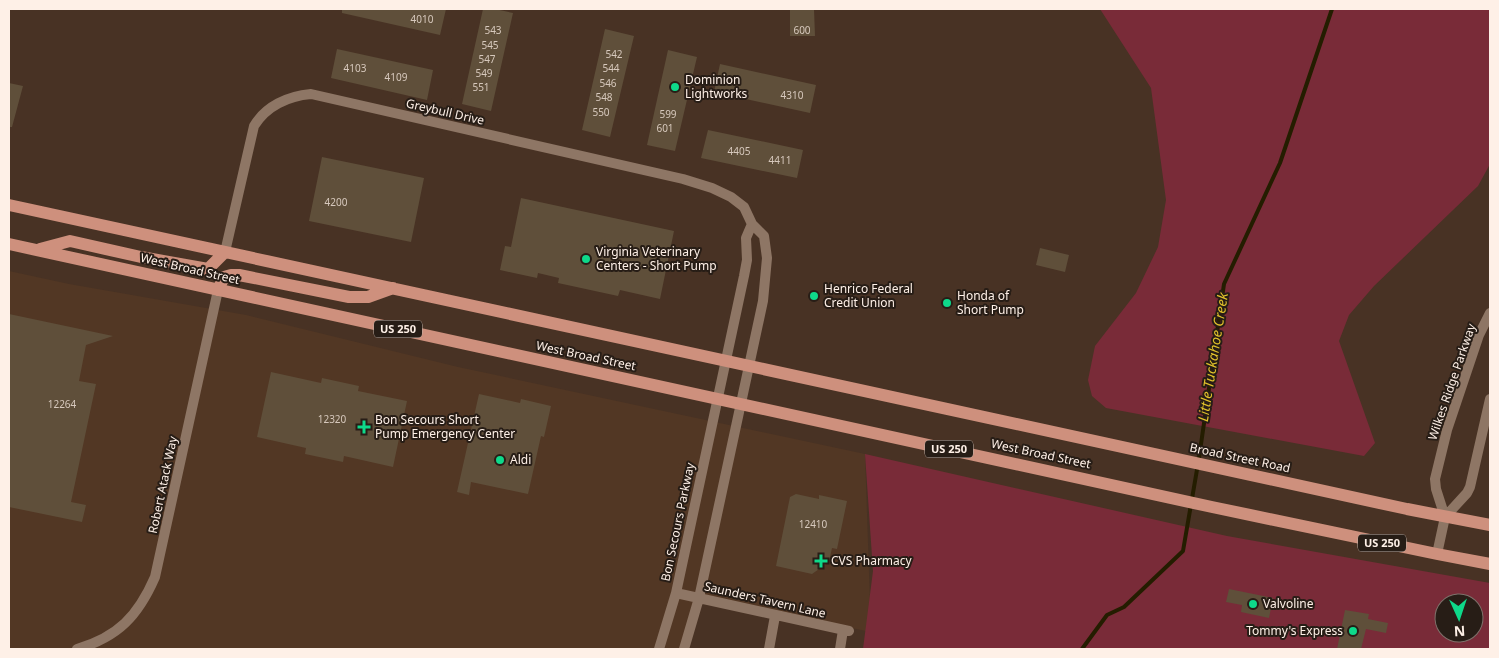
<svg xmlns="http://www.w3.org/2000/svg" width="1499" height="658" font-family="'Noto Sans',sans-serif">
	<style>
		.built { fill: #523724 }
		.green { fill: #792b38; fill-rule: evenodd }
		.lines { fill: none; stroke-linecap: round; stroke-linejoin: round }
		.stream { stroke: #241d00; stroke-width: 4 }
		.building { fill: #5f4f3a }
		.street { stroke: #8e7665; stroke-width: 10 }
		.primary { stroke: #ce907d; stroke-width: 12 }
		.poi-dot { fill: #0ed98a; stroke: #271d16; stroke-width: 2 }
		.labels { text-anchor: middle; stroke-width: 4; stroke-linejoin: round; paint-order: stroke }
		.number-label { font-size: 10px; fill: #d6c8bc }
		.shield { fill: #271d16; stroke: #beb1a8; stroke-width: 1 }
		.shield-label { font-size: 11px; font-weight: bold; fill: #fef0e7 }
		.poi-label { font-size: 12px; fill: #fef0e7; stroke: #271d16; text-anchor: start }
		.street-label { font-size: 12px; fill: #fef0e7; stroke: #271d16 }
		.water-label { font-size: 14px; font-style: italic; fill: #e3c32b; stroke: #271d16 }
	</style>
	<rect width="100%" height="100%" fill="#483224"/>
	<path class="built" d="M9 271 69 284 246 315 458 367 865 454 871 632 700 597 683 649H9Z"/>
	<path class="green" d="M1100 9H1490V164L1478 186 1374 286 1349 315 1339 341 1375 443 1364 456 1106 408 1092 396 1088 380 1095 346 1136 293 1158 247 1166 200 1151 88Z
		M865 454 1227 536 1490 583V649H863L873 571ZM1444 603H1474V633H1444Z"/>
	<g class="lines">
		<path class="stream" d="M1082 649 1107 615 1124 607 1183 551 1199 458 1224 284 1280 163 1332 9"/>
	</g>
	<path class="building" d="M342 9H446L440 35 342 13Z
		M483 9H495L513 13 491 111 462 104Z
		M790 9H814L815 36H790Z
		M605 29 634 36 610 137 582 130Z
		M337 49 433 70 427 100 331 78Z
		M668 50 697 57 675 151 647 145Z
		M720 64 816 85 810 113 714 92Z
		M9 83 23 86 12 127H9Z
		M708 130 803 150 797 178 701 158Z
		M322 157 424 178 411 242 309 221Z
		M521 198 674 231 660 299 620 290 618 296 558 283 559 278 538 273 537 278 500 270 505 246 511 247Z
		M1040 248 1069 255 1065 272 1036 265Z
		M9 314 113 336 86 345 79 381 96 384 71 502 86 505 82 522 9 507Z
		M271 372 321 383 322 378 359 386 358 391 407 401 393 467 344 456 343 462 305 454 306 448 257 437Z
		M479 394 520 403 521 399 551 406 544 437 541 436 528 494 471 482 469 495 457 492Z
		M796 494 819 499V495L847 501 837 549 832 548 829 562 812 574 776 566 790 497Z
		M1229 589 1273 598 1269 618 1241 612 1242 605 1226 602Z
		M1345 610 1369 614 1368 619 1388 623 1386 633 1366 629 1361 649H1337Z"/>
	<g class="lines">
		<path class="street" d="M225 252 254 126C266 106 288 96 311 94L683 179 712 188 731 197 744 207 752 224 764 236 767 258 763 301 699 598 684 649
			M1445 517 1436 489 1435 479 1447 430 1479 335 1490 313
			M1437 554 1445 517 1467 493 1470 487 1490 399
			M676 593 849 631
			M77 649C118 637 138 616 155 577L218 290
			M659 649 676 593 744 276 747 260 746 238 752 224
			M769 649 775 616
			M840 649 843 630"/>
		<path class="primary" d="M9 205 1407 509 1490 525
			M9 244 1212 507 1437 554 1490 564
			M40 249 70 241 141 257 208 269 225 252
			M218 290 224 277 231 275H239L349 297H368L393 288"/>
	</g>
	<g class="poi-dot">
		<circle cx="675" cy="87" r="5"/>
		<circle cx="586" cy="259" r="5"/>
		<circle cx="814" cy="296" r="5"/>
		<circle cx="947" cy="303" r="5"/>
		<path d="M361.5 419.5h5v5h5v5h-5v5h-5v-5h-5v-5h5z"/>
		<circle cx="500" cy="460" r="5"/>
		<path d="M818.5 553.5h5v5h5v5h-5v5h-5v-5h-5v-5h5z"/>
		<circle cx="1253" cy="604" r="5"/>
		<circle cx="1353" cy="631" r="5"/>
	</g>
	<g class="labels">
		<g class="number-label">
			<text x="422" y="23">4010</text>
			<text x="493" y="34">543</text>
			<text x="802" y="34">600</text>
			<text x="490" y="49">545</text>
			<text x="614" y="58">542</text>
			<text x="487" y="63">547</text>
			<text x="355" y="72">4103</text>
			<text x="611" y="72">544</text>
			<text x="484" y="77">549</text>
			<text x="396" y="81">4109</text>
			<text x="608" y="87">546</text>
			<text x="481" y="91">551</text>
			<text x="792" y="99">4310</text>
			<text x="604" y="101">548</text>
			<text x="601" y="116">550</text>
			<text x="668" y="118">599</text>
			<text x="665" y="132">601</text>
			<text x="739" y="155">4405</text>
			<text x="780" y="164">4411</text>
			<text x="336" y="206">4200</text>
			<text x="62" y="408">12264</text>
			<text x="332" y="423">12320</text>
			<text x="813" y="528">12410</text>
		</g>
		<g class="shield">
			<rect x="374" y="320.5" width="48" height="17" rx="4"/>
			<rect x="925" y="440.5" width="48" height="17" rx="4"/>
			<rect x="1358" y="534.5" width="48" height="17" rx="4"/>
		</g>
		<g class="shield-label">
			<text x="398" y="333">US 250</text>
			<text x="949" y="453">US 250</text>
			<text x="1382" y="547">US 250</text>
		</g>
		<g class="poi-label">
			<text x="685" y="84">Dominion<tspan x="685" dy="14">Lightworks</tspan></text>
			<text x="596" y="256">Virginia Veterinary<tspan x="596" dy="14">Centers - Short Pump</tspan></text>
			<text x="824" y="293">Henrico Federal<tspan x="824" dy="14">Credit Union</tspan></text>
			<text x="957" y="300">Honda of<tspan x="957" dy="14">Short Pump</tspan></text>
			<text x="375" y="424">Bon Secours Short<tspan x="375" dy="14">Pump Emergency Center</tspan></text>
			<text x="510" y="464">Aldi</text>
			<text x="831" y="565">CVS Pharmacy</text>
			<text x="1263" y="608">Valvoline</text>
			<text x="1343" y="635" text-anchor="end">Tommy's Express</text>
		</g>
		<g class="street-label">
			<text transform="translate(445 112) rotate(13)" y="4">Greybull Drive</text>
			<text transform="translate(190 269) rotate(13)" y="4">West Broad Street</text>
			<text transform="translate(586 356) rotate(12)" y="4">West Broad Street</text>
			<text transform="translate(1452 382) rotate(-71)" y="4">Wilkes Ridge Parkway</text>
			<text transform="translate(1041 454) rotate(12)" y="4">West Broad Street</text>
			<text transform="translate(1240 458) rotate(12)" y="4">Broad Street Road</text>
			<text transform="translate(163 485) rotate(-78)" y="4">Robert Atack Way</text>
			<text transform="translate(678 522) rotate(-78)" y="4">Bon Secours Parkway</text>
			<text transform="translate(765 600) rotate(13)" y="4">Saunders Tavern Lane</text>
		</g>
		<g class="water-label">
			<text transform="translate(1213 357) rotate(-81)" y="5">Little Tuckahoe Creek</text>
		</g>
	</g>
	<rect width="1499" height="658" fill="none" stroke="#fef0e7" stroke-width="20"/>
	<g transform="translate(1459 618) rotate(177)"><circle r="24" fill="#271d16" stroke="#7d716a"/>
	<path d="M0-4L9 19L0 12L-9 19Z" fill="#0ed98a"/>
	<text y="-8" font-size="14" font-weight="bold" text-anchor="middle" fill="#fef0e7">N</text>
	</g>
</svg>
